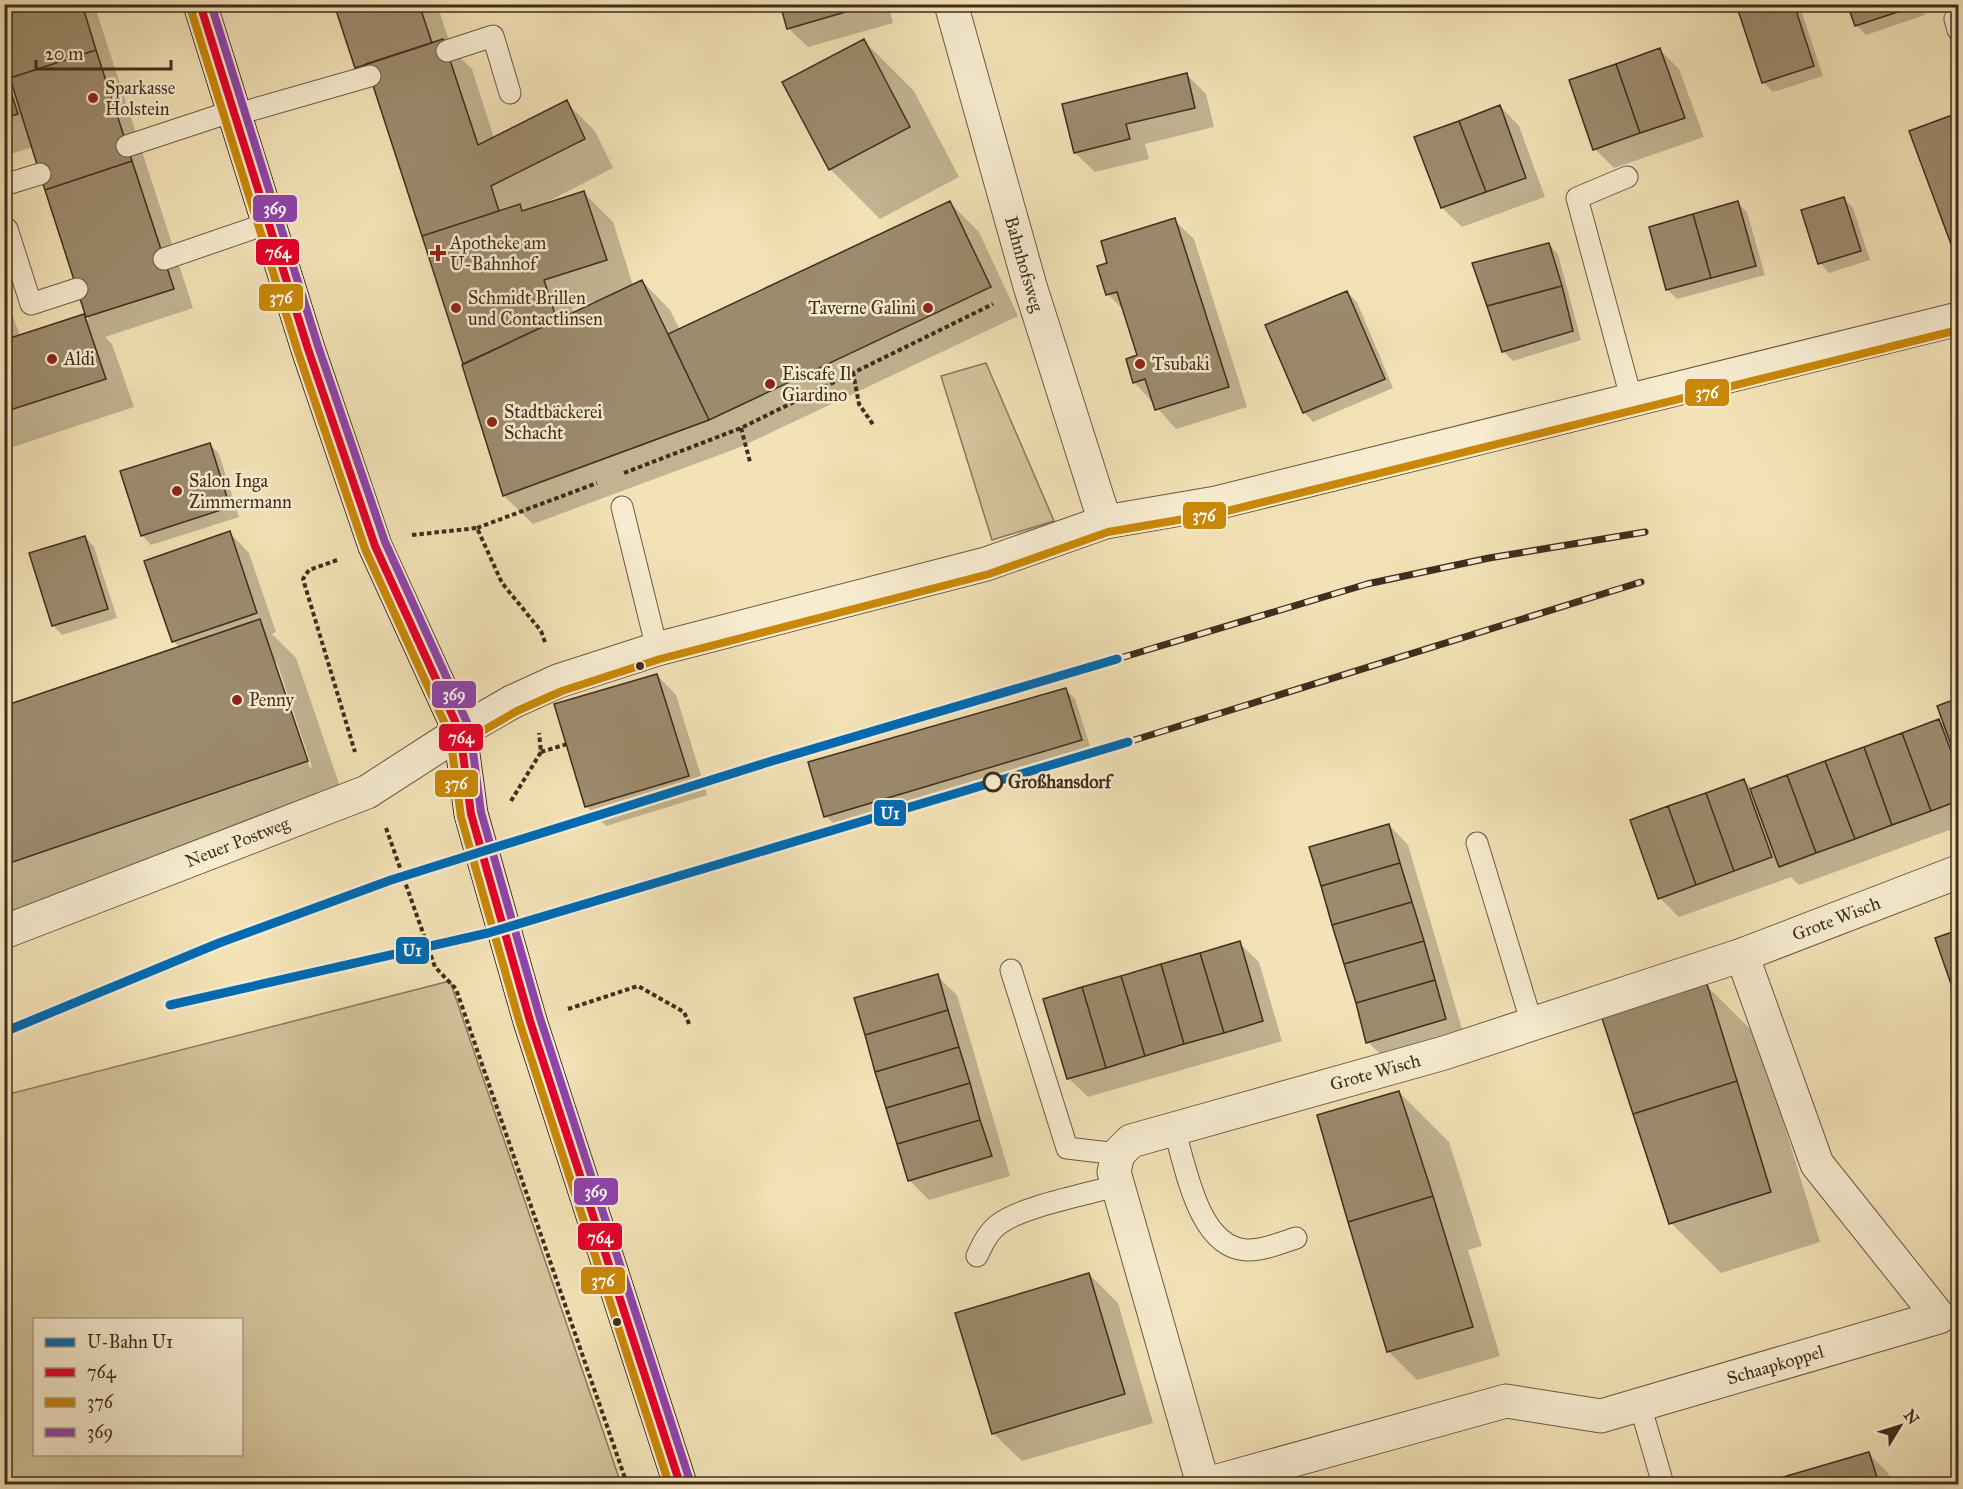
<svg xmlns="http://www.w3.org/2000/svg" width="1963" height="1489" font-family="'IM FELL Great Primer',serif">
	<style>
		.green { fill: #d4c39d; stroke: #8a785e; stroke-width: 1.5; fill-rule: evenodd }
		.shadow { fill: #0003; fill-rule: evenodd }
		.building { fill: #9d8b6e; stroke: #3f2d1e; stroke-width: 1.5 }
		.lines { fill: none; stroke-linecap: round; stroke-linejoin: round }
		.service-casing { stroke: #6c5a44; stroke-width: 23 }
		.minor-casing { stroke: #6c5a44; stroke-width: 35 }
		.secondary-casing { stroke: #3f2d1e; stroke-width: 35 }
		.path { stroke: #3f2d1e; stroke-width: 4; stroke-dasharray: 4.5 3; stroke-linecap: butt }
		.service { stroke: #f7ecd0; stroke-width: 21 }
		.minor { stroke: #f7ecd0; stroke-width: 33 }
		.secondary { stroke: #f7ecd0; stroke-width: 33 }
		.rail-casing { stroke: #3f2d1e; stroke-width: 7 }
		.rail { stroke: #f7ecd0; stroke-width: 4.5; stroke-dasharray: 14; stroke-linecap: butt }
		.bus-1-casing { stroke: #f7ecd0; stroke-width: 12 }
		.bus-2-casing { stroke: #f7ecd0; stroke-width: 12 }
		.bus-3-casing { stroke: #f7ecd0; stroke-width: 12 }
		.bus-1 { stroke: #e4002b; stroke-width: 8 }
		.bus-2 { stroke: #c98808; stroke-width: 8 }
		.bus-3 { stroke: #8e44ad; stroke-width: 8 }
		.metro-1-casing { stroke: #f7ecd0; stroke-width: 14 }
		.metro-1 { stroke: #006ab3; stroke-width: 9 }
		.poi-dot { fill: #8f2418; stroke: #f7ecd0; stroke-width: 2 }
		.bus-dot { fill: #3f2d1e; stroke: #f7ecd0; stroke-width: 2 }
		.stop-dot { fill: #f7ecd0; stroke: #3f2d1e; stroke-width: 3 }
		.labels { text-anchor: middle; stroke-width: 5; stroke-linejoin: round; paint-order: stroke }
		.poi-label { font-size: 18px; fill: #3f2d1e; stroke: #f7ecd0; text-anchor: start }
		.street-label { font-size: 18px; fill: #3f2d1e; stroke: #f7ecd0 }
		.stop-label { font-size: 18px; font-weight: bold; fill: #3f2d1e; stroke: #f7ecd0; text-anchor: start }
		.line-badge { stroke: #f7ecd0; stroke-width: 2 }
		.badge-label { font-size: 16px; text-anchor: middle; font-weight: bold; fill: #fff }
	</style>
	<rect width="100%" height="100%" fill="#f3e2b7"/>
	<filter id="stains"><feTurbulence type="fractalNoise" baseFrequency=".00333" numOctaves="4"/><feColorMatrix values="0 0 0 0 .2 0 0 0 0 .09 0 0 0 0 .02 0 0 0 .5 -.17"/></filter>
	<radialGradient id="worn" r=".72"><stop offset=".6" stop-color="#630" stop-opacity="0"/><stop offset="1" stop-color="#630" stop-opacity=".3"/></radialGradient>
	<path class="green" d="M986 363 1054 521 992 540 941 376Z
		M450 981 621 1484H5V1095ZM34 1320H242V1454H34Z"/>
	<path class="shadow" d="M4 4H94L193 308 105 337 112 344 134 407 4 450V291L20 336 83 315 89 321 33 147 4 156V83L15 91Z
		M336 4H437L452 50 472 69 494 138 566 102 595 131 613 168 535 208 584 193 613 222 633 285 642 281 670 310 680 330 950 203 979 232 1018 316 738 448 533 524 504 496 375 85 356 67ZM595 301 596 303 574 313 572 308Z
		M782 4H888L893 23 808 47 788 28Z
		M1738 4H1799L1823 76 1773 92 1763 82Z
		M1849 4H1921L1925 15 1866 35 1856 25Z
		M864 41 914 91 959 177 880 219 830 169Z
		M1660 50 1679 69 1704 137 1614 168 1595 149Z
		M1187 75 1206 94 1214 127 1145 144 1149 159 1095 172 1075 153Z
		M1500 106 1519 126 1545 197 1462 227 1442 208 1416 138Z
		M1955 116 1958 120V249L1952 243Z
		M1843 198 1853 208 1870 260 1829 273 1820 263Z
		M1738 203 1747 212 1765 275 1677 299 1667 289Z
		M1174 220 1194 239 1247 407 1176 429 1134 382 1139 356 1125 312 1108 294 1109 264Z
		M1549 244 1558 254 1581 340 1513 361 1503 351Z
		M1347 292 1357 302 1393 388 1313 422 1304 412Z
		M210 444 219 454 239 517 151 545 142 535Z
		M230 533 249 553 276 632 272 634 296 658 344 798 4 914V708L180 648 173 641ZM273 663H277L312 767 310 768Z
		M85 537 94 547 117 618 62 635 53 625Z
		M657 675 676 695 707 795 606 826 586 806Z
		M1066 690 1075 699 1091 749 835 825 826 816Z
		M1958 699V827L1799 885 1791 877 1679 917 1660 898 1744 780 1753 789 1939 720 1947 728 1939 707Z
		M1389 825 1408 845 1465 1039 1387 1061 1368 1042Z
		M1958 932V999L1937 939Z
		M1239 943 1259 962 1282 1041 1088 1097 1068 1078Z
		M937 976 957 995 1010 1176 929 1200 909 1180Z
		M1707 986 1757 1036 1820 1242 1721 1273 1671 1223Z
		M1399 1092 1449 1142 1482 1246 1468 1250 1500 1356 1417 1380 1389 1352 1349 1221Z
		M1089 1274 1118 1303 1153 1423 1022 1461 993 1433Z
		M1869 1454 1888 1473 1892 1484H1768Z"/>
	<path class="building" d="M4 4H82L96 50 10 78 4 61Z
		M334 4H419L432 43 355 68Z
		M780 4H873L787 29Z
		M1736 4H1794L1814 66 1762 83Z
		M1847 4H1916V6L1855 26Z
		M443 39 478 145 567 100 585 139 491 186 499 211 422 236 366 64Z
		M864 39 910 127 829 170 782 82Z
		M1660 48 1685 118 1640 133 1616 64Z
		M96 50 132 161 45 190 10 78Z
		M1616 64 1640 133 1593 150 1569 80Z
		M1187 73 1195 108 1126 124 1130 139 1074 153 1062 104Z
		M7 80 18 114 4 118V81Z
		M1500 105 1526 178 1486 192 1459 121Z
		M1955 114 1958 124V241L1951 244 1909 131Z
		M1459 121 1486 192 1441 208 1414 137Z
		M132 161 174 289 86 317 45 190Z
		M584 191 607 260 544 280 557 320 463 364 422 236 520 204 522 211Z
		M1844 197 1861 251 1818 264 1801 210Z
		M950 201 991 287 709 420 668 334Z
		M1738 201 1756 266 1711 278 1693 214Z
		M1693 214 1711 278 1666 290 1649 227Z
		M1175 218 1229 387 1155 410 1145 379 1133 383 1126 359 1137 355 1117 292 1106 295 1097 266 1107 263 1101 241Z
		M1549 243 1562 286 1487 306 1472 263Z
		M642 280 709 420 503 496 462 365Z
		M1562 286 1573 331 1502 352 1487 306Z
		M1347 291 1385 379 1303 413 1265 325Z
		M84 314 106 379 4 412V340Z
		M210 443 230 507 141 536 120 471Z
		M230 531 257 613 172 642 144 561Z
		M85 536 108 609 52 626 29 553Z
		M260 619 308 761 4 865V706Z
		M657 674 689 776 585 807 554 704Z
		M1066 688 1082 740 824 817 808 762Z
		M1958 698V764L1937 706Z
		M1939 719 1958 770V801L1931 811 1902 733Z
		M1902 733 1931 811 1892 825 1864 747Z
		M1864 747 1892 825 1855 839 1825 761Z
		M1825 761 1855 839 1816 853 1787 775Z
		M1787 775 1816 853 1779 867 1750 789Z
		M1744 779 1772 857 1734 871 1706 793Z
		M1706 793 1734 871 1696 885 1668 806Z
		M1668 806 1696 885 1658 899 1630 820Z
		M1389 824 1400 863 1321 886 1309 847Z
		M1400 863 1412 902 1332 925 1321 886Z
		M1412 902 1424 941 1344 964 1332 925Z
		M1958 930V1004L1935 938Z
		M1240 941 1263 1021 1224 1033 1200 953Z
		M1424 941 1435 980 1356 1003 1344 964Z
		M1200 953 1224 1033 1184 1044 1161 964Z
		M1161 964 1184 1044 1145 1056 1121 976Z
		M938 974 948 1010 865 1035 854 998Z
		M1121 976 1145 1056 1106 1068 1082 987Z
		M1435 980 1446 1019 1366 1043 1356 1003Z
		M1707 984 1737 1081 1633 1114 1601 1015Z
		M1082 987 1106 1068 1067 1079 1043 999Z
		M948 1010 959 1047 875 1072 865 1035Z
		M959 1047 970 1083 886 1108 875 1072Z
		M1737 1081 1771 1192 1669 1224 1633 1114Z
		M970 1083 980 1120 897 1144 886 1108Z
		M1399 1091 1433 1196 1348 1222 1317 1115Z
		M980 1120 992 1156 908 1181 897 1144Z
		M1433 1196 1473 1327 1387 1352 1348 1222Z
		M1089 1273 1125 1394 992 1434 955 1313Z
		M1869 1452 1879 1484H1767L1766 1482Z"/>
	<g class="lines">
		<defs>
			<path id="service" d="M1958 17 1955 19 1958 30
				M447 51 493 36 510 93
				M234 115 370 76
				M127 146 233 111
				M1627 177 1577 198 1632 401
				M4 185 40 174
				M7 229 31 304 77 289
				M164 259 269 223
				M622 507 657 649
				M1477 843 1532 1024
				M1011 970 1067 1148 1118 1154
				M1174 1129C1186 1167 1198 1247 1246 1250 1262 1251 1281 1243 1296 1238
				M977 1256C983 1243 989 1230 1002 1222 1028 1205 1086 1195 1118 1185
				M1640 1405 1663 1484"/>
			<g id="minor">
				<path id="s1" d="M951 4 1030 286 1105 522"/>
				<path id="s2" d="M4 932 367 792 460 732 512 702 558 681 657 649 986 564 1105 522 1216 503 1958 319"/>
				<path id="s3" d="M1203 1484 1114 1172 1118 1154 1131 1141 1444 1053 1742 955 1958 872"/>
				<path id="s4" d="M1207 1484 1506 1401 1601 1416 1939 1317 1817 1164 1742 955"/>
			</g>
			<path id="secondary" d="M200 4 308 349 375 546 460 732 471 814 530 1021 680 1484"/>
		</defs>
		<use href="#service" class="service-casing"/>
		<use href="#minor" class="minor-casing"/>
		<use href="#secondary" class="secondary-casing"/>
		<path class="path" d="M853 372 859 404 874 426
			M741 428 750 462
			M624 473 741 428 993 304
			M477 528 597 483
			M412 535 477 528 502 583 541 631 546 645
			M337 560 309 570 303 579 355 752
			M541 752 567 744
			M511 801 541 752 539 733
			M386 828 435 967 456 989 627 1484
			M568 1009 638 986 684 1012 690 1026"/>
		<use href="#service" class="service"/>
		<use href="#minor" class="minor"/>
		<use href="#secondary" class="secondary"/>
		<defs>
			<path id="rail" d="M1117 659 1367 584 1489 558 1645 532
				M1128 742 1641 582"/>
		</defs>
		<use href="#rail" class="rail-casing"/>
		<use href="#rail" class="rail"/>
		<defs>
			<path id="bus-1" d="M200 4 308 349 375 546 460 732 471 814 530 1021 680 1484"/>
			<path id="bus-2" d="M190 7 298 352 365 549 450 735 461 817 520 1024 669 1484
				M465 741 517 711 562 691 660 659 989 574 1108 532 1219 513 1958 330"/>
			<path id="bus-3" d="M211 4 318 346 385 542 470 729 481 812 540 1018 690 1481"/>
		</defs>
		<use href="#bus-1" class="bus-1-casing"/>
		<use href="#bus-2" class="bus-2-casing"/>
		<use href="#bus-3" class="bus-3-casing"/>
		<use href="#bus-1" class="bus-1"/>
		<use href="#bus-2" class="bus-2"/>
		<use href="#bus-3" class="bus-3"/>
		<defs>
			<path id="metro-1" d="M170 1005 488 933 1128 742
				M4 1032 219 943 391 880 772 761 1117 659"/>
		</defs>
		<use href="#metro-1" class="metro-1-casing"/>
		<use href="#metro-1" class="metro-1"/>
	</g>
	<g class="poi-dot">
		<circle cx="93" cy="98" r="6"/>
		<path d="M435 244h6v6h6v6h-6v6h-6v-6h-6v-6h6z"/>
		<circle cx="456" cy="308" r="6"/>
		<circle cx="928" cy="308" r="6"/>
		<circle cx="52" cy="359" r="6"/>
		<circle cx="1140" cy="364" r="6"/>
		<circle cx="770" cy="384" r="6"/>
		<circle cx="492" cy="422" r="6"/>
		<circle cx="177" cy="491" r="6"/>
		<circle cx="237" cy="700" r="6"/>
	</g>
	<g class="bus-dot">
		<circle cx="640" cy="666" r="5"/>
		<circle cx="617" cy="1322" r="5"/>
	</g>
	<circle class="stop-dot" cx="993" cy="782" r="9"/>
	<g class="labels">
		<g class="poi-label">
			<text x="105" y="94">Sparkasse<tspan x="105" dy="21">Holstein</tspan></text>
			<text x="450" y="249">Apotheke am<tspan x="450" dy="21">U-Bahnhof</tspan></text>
			<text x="468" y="304">Schmidt Brillen<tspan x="468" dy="21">und Contactlinsen</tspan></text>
			<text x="916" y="314" text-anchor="end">Taverne Galini</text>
			<text x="64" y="365">Aldi</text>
			<text x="1152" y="370">Tsubaki</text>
			<text x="782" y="380">Eiscafe Il<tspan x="782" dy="21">Giardino</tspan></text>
			<text x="504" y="418">Stadtbäckerei<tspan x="504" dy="21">Schacht</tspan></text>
			<text x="189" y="487">Salon Inga<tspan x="189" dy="21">Zimmermann</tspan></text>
			<text x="249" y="706">Penny</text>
		</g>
		<g class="street-label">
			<text dy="6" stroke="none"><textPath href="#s1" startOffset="270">Bahnhofsweg</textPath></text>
			<text dy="6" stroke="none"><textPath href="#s2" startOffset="250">Neuer Postweg</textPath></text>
			<text dy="6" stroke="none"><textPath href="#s3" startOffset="1101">Grote Wisch</textPath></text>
			<text dy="6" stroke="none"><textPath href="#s3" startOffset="615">Grote Wisch</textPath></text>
			<text dy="6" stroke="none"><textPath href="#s4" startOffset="588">Schaapkoppel</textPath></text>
		</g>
		<g class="stop-label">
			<text x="1008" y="788">Großhansdorf</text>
		</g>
	</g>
	<g class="line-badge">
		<rect x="252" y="194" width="46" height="29" rx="6" fill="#8e44ad"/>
		<rect x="255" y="238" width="45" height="28" rx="6" fill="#e4002b"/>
		<rect x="258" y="283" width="46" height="29" rx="6" fill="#c98808"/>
		<rect x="1684" y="378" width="46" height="29" rx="6" fill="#c98808"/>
		<rect x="1182" y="501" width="45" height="29" rx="6" fill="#c98808"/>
		<rect x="431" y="680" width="46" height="29" rx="6" fill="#8e44ad"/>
		<rect x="438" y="723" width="46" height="29" rx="6" fill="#e4002b"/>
		<rect x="434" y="769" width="45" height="29" rx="6" fill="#c98808"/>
		<rect x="873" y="799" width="34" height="28" rx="6" fill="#006ab3"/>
		<rect x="395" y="936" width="35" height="29" rx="6" fill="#006ab3"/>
		<rect x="573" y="1177" width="46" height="29" rx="6" fill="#8e44ad"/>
		<rect x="577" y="1222" width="46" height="29" rx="6" fill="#e4002b"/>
		<rect x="580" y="1266" width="46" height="29" rx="6" fill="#c98808"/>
	</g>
	<g class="badge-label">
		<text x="275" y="214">369</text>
		<text x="278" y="258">764</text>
		<text x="281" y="303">376</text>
		<text x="1707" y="398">376</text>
		<text x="1204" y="521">376</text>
		<text x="454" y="700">369</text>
		<text x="461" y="743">764</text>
		<text x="456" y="789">376</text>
		<text x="890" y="819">U1</text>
		<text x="412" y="956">U1</text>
		<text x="596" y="1197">369</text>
		<text x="600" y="1243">764</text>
		<text x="603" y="1286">376</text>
	</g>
	<rect width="1963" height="1489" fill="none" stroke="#f3e2b7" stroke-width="24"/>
	<rect x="6" y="6" width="1951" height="1477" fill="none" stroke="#3f2d1e" stroke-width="3"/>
	<rect x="12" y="12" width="1939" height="1465" fill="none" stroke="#3f2d1e" stroke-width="1.5"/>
	<rect x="33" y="1318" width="210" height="138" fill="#f7ecd0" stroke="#ada089" stroke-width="1.5"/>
	<rect x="45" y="1338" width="30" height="9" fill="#006ab3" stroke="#ada089" stroke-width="1.5"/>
	<text x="87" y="1348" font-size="18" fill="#3f2d1e">U-Bahn U1</text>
	<rect x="45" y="1368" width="30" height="9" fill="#e4002b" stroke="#ada089" stroke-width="1.5"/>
	<text x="87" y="1378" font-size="18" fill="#3f2d1e">764</text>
	<rect x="45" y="1398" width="30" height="9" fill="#c98808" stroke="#ada089" stroke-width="1.5"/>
	<text x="87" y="1408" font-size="18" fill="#3f2d1e">376</text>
	<rect x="45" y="1428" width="30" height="9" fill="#8e44ad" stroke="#ada089" stroke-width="1.5"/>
	<text x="87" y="1438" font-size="18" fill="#3f2d1e">369</text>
	<g transform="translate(1900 1426) rotate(52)" stroke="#f7ecd0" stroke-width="4.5" paint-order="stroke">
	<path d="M0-4.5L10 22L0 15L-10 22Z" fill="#3f2d1e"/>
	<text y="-9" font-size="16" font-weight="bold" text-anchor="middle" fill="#3f2d1e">N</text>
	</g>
	<path d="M36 60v9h135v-9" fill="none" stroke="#3f2d1e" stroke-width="3"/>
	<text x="45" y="60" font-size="18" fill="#3f2d1e" stroke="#f7ecd0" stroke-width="4.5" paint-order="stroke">20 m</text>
	<rect width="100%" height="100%" filter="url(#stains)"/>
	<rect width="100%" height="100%" fill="url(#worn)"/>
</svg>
